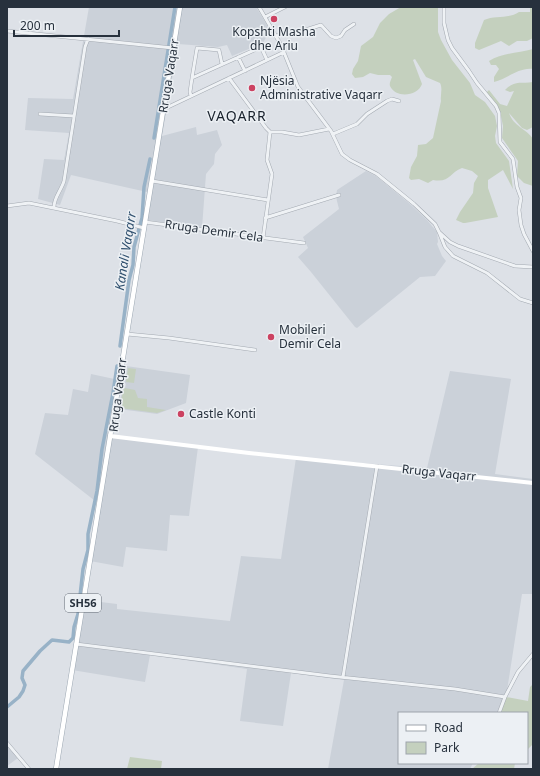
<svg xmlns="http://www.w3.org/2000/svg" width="540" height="776" font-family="'Noto Sans',sans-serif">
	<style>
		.built { fill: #cbd1d9 }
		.green { fill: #c4d0be }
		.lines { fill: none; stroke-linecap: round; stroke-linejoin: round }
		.canal { stroke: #98b2c7; stroke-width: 3.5 }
		.street-casing { stroke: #a3a9b1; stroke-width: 4 }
		.primary-casing { stroke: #9ca7b2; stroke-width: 5.5 }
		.street { stroke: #eff2f5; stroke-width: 3 }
		.secondary { stroke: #fff; stroke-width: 4 }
		.primary { stroke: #fff; stroke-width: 4.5 }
		.poi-dot { fill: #cc4261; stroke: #ecf0f4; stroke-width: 1.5 }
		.labels { text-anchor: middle; stroke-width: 3; stroke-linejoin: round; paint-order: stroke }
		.shield { fill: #ecf0f4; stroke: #626a74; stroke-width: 1 }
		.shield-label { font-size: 11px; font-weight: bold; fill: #27313d }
		.poi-label { font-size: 12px; fill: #27313d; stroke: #ecf0f4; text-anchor: start }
		.street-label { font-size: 12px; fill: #27313d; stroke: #ecf0f4 }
		.water-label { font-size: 13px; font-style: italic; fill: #325270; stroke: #ecf0f4 }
		.quarter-label { font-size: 14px; letter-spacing: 1px; fill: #19222d; stroke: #ecf0f4 }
	</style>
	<rect width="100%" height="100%" fill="#dde1e7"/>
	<path class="built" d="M89 7H256L270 30 263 43 232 56 227 45 218 47 178 44 162 136 196 127 197 135 217 130 222 145 215 154 214 164 206 174 202 228 147 220V192L71 175 60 205 38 199 44 159 64 160 69 133 25 130 28 98 73 99Z
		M366 171 376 176 410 204 427 220 437 232 438 242 437 244 442 256 446 261 435 276 420 277 357 328 355 327 311 272 298 257 308 248 303 237 339 209 336 197 337 190Z
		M126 366 190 375 186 403 157 414 119 409 122 390 125 388 126 384 124 382Z
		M450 371 511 379 495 474 533 479V594H522L506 697 498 713H399V763H473L470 769H328L344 680 291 673 283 726 240 721 247 669 150 655 145 682 72 670 84 600 117 604V609L230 621 241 556 281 559 296 458 427 468Z
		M91 374 119 380 110 436 198 447 189 516 170 515 167 551 126 547 123 567 90 561 99 504 35 454 45 413 68 415 73 389 88 392Z
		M7 745 18 758 7 766Z"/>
	<path class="green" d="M401 7H438V32L441 40 452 60 470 83 475 95 485 102 495 116 497 126 495 136 496 143 509 161 513 189 503 170 488 180V188L498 217 465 223H463L456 220 460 212 473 193 474 183 478 176 472 171 462 168C449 173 450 183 433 180L428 183 419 179 411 180 409 178 411 167 417 156 418 145 426 144 433 138 441 101C440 95 443 89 440 83L426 77 415 59 413 60 422 84C418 96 396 99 390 86 389 83 391 80 392 77L390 75H378L370 73 363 77 355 78 352 74 353 69 358 61 361 46 373 37 380 23 389 14Z
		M530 7H533V38L527 41H517L509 46 501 41 479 50 475 48V43L484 20C495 15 509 19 519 12H530Z
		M533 49V69C519 67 507 79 494 82V77L499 69 496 65H491L489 61C502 53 518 53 533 49Z
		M533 82V127L527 130 522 128 509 113C514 127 526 128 533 139V186L524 183 517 176 518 161 502 138 503 126 500 111 486 93 489 90 500 104 507 106 514 91 510 92 505 90C515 80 520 84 533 82Z
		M128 368 136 369 134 383 126 382Z
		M125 388 135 390 138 398 147 399V407L166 410 157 413 120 408 123 390Z
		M533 684V744L527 750V713H500L506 697 528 701 530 687Z
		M130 757 162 761 161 769H127Z
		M479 763H515L514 769H472Z"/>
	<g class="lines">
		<path class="canal" d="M154 138 175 7
			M120 346 129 280 133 265 134 247 142 218 144 187 150 159
			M7 707 19 697 23 691 25 685 22 678 23 671 40 651 52 640 69 642 73 638 74 627 78 614 83 569 88 550V534L97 491 102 449 113 393 117 366"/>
		<defs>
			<path id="street" d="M259 7 281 45 298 87 331 131 342 154 350 160 377 174 414 204 435 224 439 232 445 247 453 256 487 273 520 299 533 303
				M444 7V23L448 40 452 48 469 71 477 83 496 106 499 113 500 142 513 159 517 187 521 198 519 210 521 225 524 234 533 251
				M265 17 285 7
				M7 31 173 48
				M277 36 288 30 299 32 321 25 331 36 336 38 341 36 345 30 354 24
				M238 57 245 71
				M192 78 197 48 219 50 222 64
				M229 78 266 128 270 132H282L299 135 329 129
				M191 96 190 92 192 78 261 47 267 60
				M164 109 284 52
				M40 114 74 116
				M333 134 357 124 367 114 387 101 392 99 399 101
				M152 181 268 200
				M7 206 29 203 117 221 144 228
				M54 207C54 197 61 191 64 181L85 47 88 39
				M265 218 339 195
				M145 222 304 243
				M439 232 450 242 458 246 515 266 533 267
				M263 238 272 174 267 160 270 132
				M127 334 169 338 255 350
				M76 644 330 676 455 689 505 697 499 713
				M343 677 377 466
				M505 697 518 672 533 654
				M7 743 29 769"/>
			<path id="primary" d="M56 769 180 7"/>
		</defs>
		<use href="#street" class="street-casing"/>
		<use href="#primary" class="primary-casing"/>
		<use href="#street" class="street"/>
		<path class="secondary" d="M110 436 249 453 533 483"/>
		<use href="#primary" class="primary"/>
	</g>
	<g class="poi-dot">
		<circle cx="274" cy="19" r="4"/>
		<circle cx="252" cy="88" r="4"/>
		<circle cx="271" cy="337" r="4"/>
		<circle cx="181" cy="414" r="4"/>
	</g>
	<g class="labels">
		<rect class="shield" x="65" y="594" width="36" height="18" rx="3"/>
		<g class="shield-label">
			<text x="83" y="607">SH56</text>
		</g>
		<g class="poi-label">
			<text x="274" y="36" text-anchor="middle">Kopshti Masha<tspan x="274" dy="14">dhe Ariu</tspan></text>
			<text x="260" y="85">Njësia<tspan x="260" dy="14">Administrative Vaqarr</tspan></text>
			<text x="279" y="334">Mobileri<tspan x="279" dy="14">Demir Cela</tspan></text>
			<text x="189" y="418">Castle Konti</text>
		</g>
		<g class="street-label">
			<text transform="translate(169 76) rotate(-81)" y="4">Rruga Vaqarr</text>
			<text transform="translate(214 231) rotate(8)" y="4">Rruga Demir Cela</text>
			<text transform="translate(118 395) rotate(-83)" y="4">Rruga Vaqarr</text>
			<text transform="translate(439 473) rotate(6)" y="4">Rruga Vaqarr</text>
		</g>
		<g class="water-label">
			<text transform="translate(125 251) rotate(-81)" y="5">Kanali Vaqarr</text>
		</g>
		<g class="quarter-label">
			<text x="237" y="121">VAQARR</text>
		</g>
	</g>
	<rect width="540" height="776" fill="none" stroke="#27313d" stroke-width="16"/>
	<rect x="398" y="712" width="130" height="52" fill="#ecf0f4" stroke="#9da4ab"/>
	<rect x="406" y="725" width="20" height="6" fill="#ffffff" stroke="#9da4ab"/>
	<text x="434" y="732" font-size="12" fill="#27313d">Road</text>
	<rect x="406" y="742" width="20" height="12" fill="#c4d0be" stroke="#9da4ab"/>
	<text x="434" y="752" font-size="12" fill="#27313d">Park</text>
	<path d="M14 30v6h105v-6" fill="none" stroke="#27313d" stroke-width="2"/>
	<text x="20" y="30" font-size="12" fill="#27313d" stroke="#ecf0f4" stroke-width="3" paint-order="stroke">200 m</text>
</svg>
